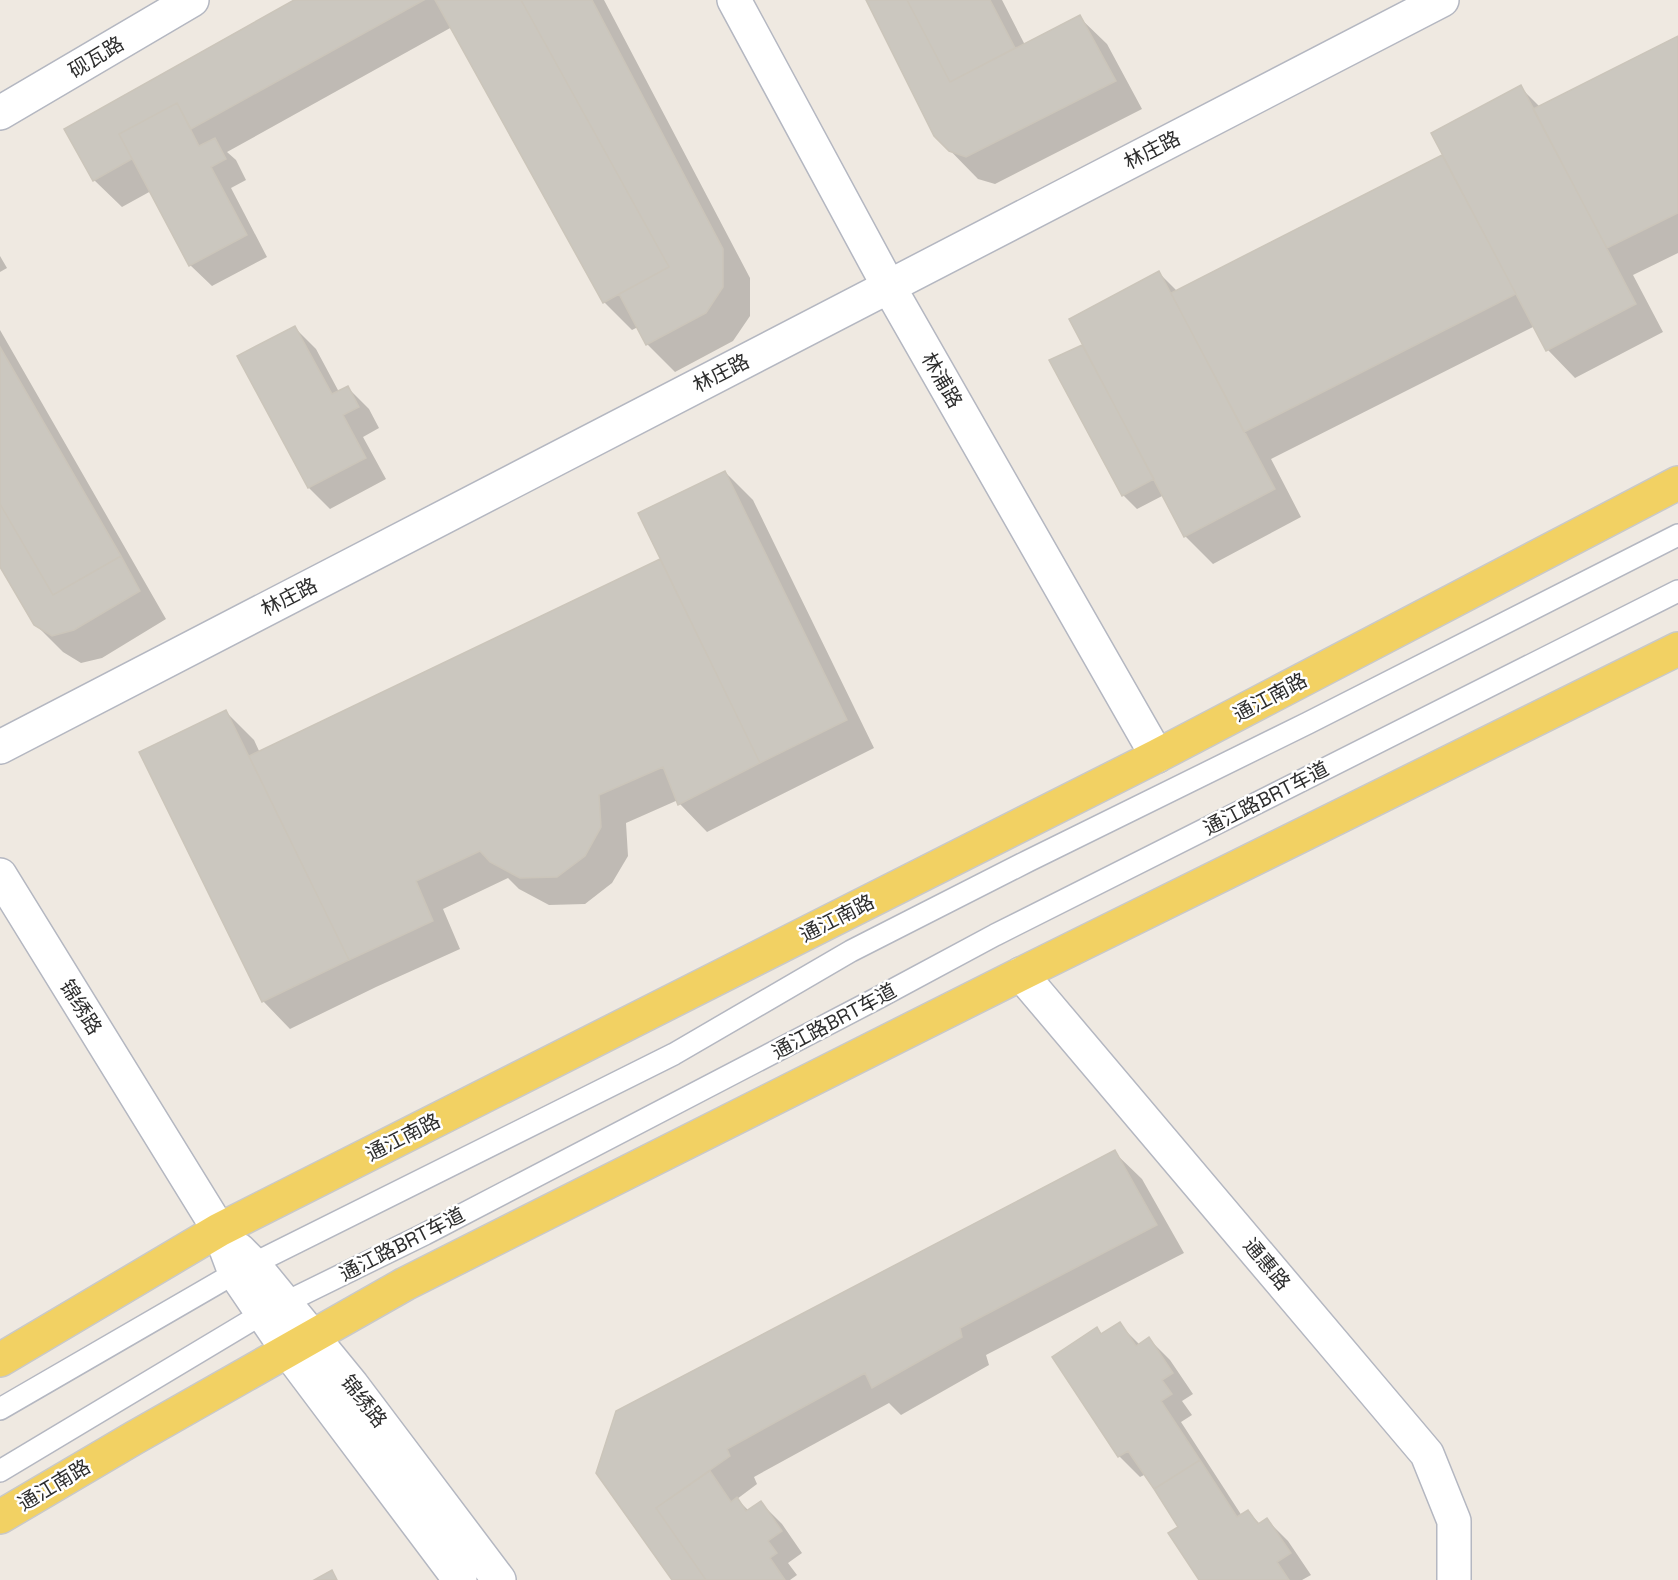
<svg xmlns="http://www.w3.org/2000/svg" width="1678" height="1580" font-family="'Space Grotesk','Noto Sans SC',sans-serif">
	<style>
		.shadow { fill: #0003 }
		.building { fill: #cbc7bf; stroke: #cbc5ba; stroke-width: 1.5 }
		.lines { fill: none; stroke-linecap: round; stroke-linejoin: round }
		.service-casing { stroke: #b4b7c1; stroke-width: 24 }
		.minor-casing { stroke: #b4b7c1; stroke-width: 36 }
		.tertiary-casing { stroke: #b4b7c1; stroke-width: 36 }
		.primary-casing { stroke: #c9c9c9; stroke-width: 36 }
		.service { stroke: #fff; stroke-width: 21 }
		.minor { stroke: #fff; stroke-width: 33 }
		.tertiary { stroke: #fff; stroke-width: 33 }
		.primary { stroke: #f2d163; stroke-width: 33 }
		.labels { text-anchor: middle; stroke-width: 5; stroke-linejoin: round; paint-order: stroke }
		.street-label { font-size: 20px; fill: #2e2e2e; stroke: #fff }
	</style>
	<rect width="100%" height="100%" fill="#efe9e1"/>
	<path class="shadow" d="M297 0H604L750 278V316L733 341 675 372 647 344 638 327 632 330 604 302 452 27 227 152 236 160 246 180 231 188 267 257 212 286 190 265 151 191 122 207 94 180 66 130Z
		M868 0H1002L1025 45 1079 17 1107 44 1142 109 995 184 978 179 935 135Z
		M1678 38V253L1633 275 1663 332 1575 378 1548 350 1535 326 1271 459 1301 517 1213 564 1185 536 1164 495 1137 509 1123 495 1082 347 1087 352 1159 273 1178 292 1444 155 1520 87 1540 107Z
		M0 256 7 268 0 272Z
		M295 328 316 349 339 392 348 388 369 409 379 428 363 437 386 479 330 509 309 488 240 357Z
		M0 330 166 619 102 658 81 663 63 652 35 624 0 564Z
		M725 472 753 500 874 748 707 832 680 804 678 800 626 823 628 856 612 883 585 904 549 905 519 889 508 878 443 909 460 949 376 987 290 1029 263 1001 226 712 254 740 260 753 662 559Z
		M1114 1152 1142 1179 1184 1253 986 1355 989 1365 901 1415 889 1403 754 1477 757 1484 737 1499 749 1511 761 1503 782 1524 802 1553 788 1563 797 1575 790 1580H673L597 1473Z
		M1119 1324 1140 1345 1149 1339 1170 1360 1193 1394 1182 1401 1192 1415 1181 1422 1242 1516 1248 1512 1260 1524 1267 1520 1288 1541 1311 1575 1302 1580H1200L1180 1528 1146 1474 1140 1477 1119 1456 1054 1357 1097 1329 1103 1335Z"/>
	<path class="building" d="M294 0H424L191 129 177 103 119 134 132 159 93 181 64 129Z
		M435 0H521L669 267 603 303Z
		M521 0H592L723 249V287L706 313 646 345 619 294 669 267Z
		M866 0H907L950 82 1080 15 1116 81 966 157 949 151 934 136Z
		M907 0H990L1015 48 950 82Z
		M1678 36V213L1607 248 1533 109Z
		M1521 85 1636 304 1546 351 1431 133Z
		M177 103 199 146 215 138 226 159 211 167 247 235 189 266 119 134Z
		M1442 155 1516 294 1244 432 1171 293Z
		M1159 271 1275 489 1184 537 1069 319Z
		M295 326 332 394 348 386 359 407 343 415 366 458 308 488 237 356Z
		M1082 345 1154 479 1122 496 1049 360Z
		M0 347 121 556 53 595 0 504Z
		M725 471 847 720 760 763 638 513Z
		M0 504 53 595 121 556 140 591 74 630 52 636 34 625 0 567Z
		M660 559 760 763 678 805 663 767 599 795 601 827 585 856 557 877 520 878 490 862 480 851 416 881 433 921 349 960 249 756Z
		M226 710 349 960 262 1002 139 752Z
		M1115 1150 1157 1225 960 1328 962 1337 872 1388 865 1373 727 1449 730 1456 656 1508 706 1580H672L596 1473 616 1411Z
		M1120 1322 1136 1346 1149 1337 1173 1373 1162 1380 1172 1394 1161 1401 1200 1460 1154 1489 1128 1451 1118 1457 1052 1357 1097 1327 1101 1334Z
		M1200 1460 1237 1517 1248 1510 1258 1524 1267 1518 1291 1553 1277 1562 1289 1580H1199L1168 1533 1178 1527 1154 1489Z
		M710 1471 731 1502 737 1497 746 1511 761 1501 782 1531 768 1541 777 1553 770 1558 785 1580H706L656 1508Z
		M332 1570 337 1580H314Z"/>
	<g class="lines">
		<defs>
			<path id="service" d="M0 1409 235 1273 674 1054 851 951 1028 861 1308 723 1678 535
				M0 1471 262 1314 425 1234 874 1000 995 935 1678 591"/>
			<path id="minor" d="M734 0 889 287 1157 756
				M0 113 192 0
				M0 747 1442 0
				M1021 974 1427 1454 1454 1521V1580"/>
			<path id="tertiary" d="M0 875 219 1230 235 1273 288 1351 460 1580
				M239 1250 253 1264 352 1385 499 1580"/>
			<path id="primary" d="M0 1360 219 1230 1157 756 1678 483
				M0 1517 134 1438 405 1284 1021 974 1678 649"/>
		</defs>
		<use href="#service" class="service-casing"/>
		<use href="#minor" class="minor-casing"/>
		<use href="#tertiary" class="tertiary-casing"/>
		<use href="#primary" class="primary-casing"/>
		<use href="#service" class="service"/>
		<use href="#minor" class="minor"/>
		<use href="#tertiary" class="tertiary"/>
		<use href="#primary" class="primary"/>
	</g>
	<g class="labels">
		<g class="street-label">
			<text transform="translate(96 57) rotate(-31)" y="7">砚瓦路</text>
			<text transform="translate(1152 150) rotate(-27)" y="7">林庄路</text>
			<text transform="translate(721 373) rotate(-27)" y="7">林庄路</text>
			<text transform="translate(942 380) rotate(60)" y="7">林浦路</text>
			<text transform="translate(289 597) rotate(-27)" y="7">林庄路</text>
			<text transform="translate(1270 697) rotate(-28)" y="7">通江南路</text>
			<text transform="translate(1266 798) rotate(-27)" y="7">通江路BRT车道</text>
			<text transform="translate(837 918) rotate(-27)" y="7">通江南路</text>
			<text transform="translate(81 1007) rotate(58)" y="7">锦绣路</text>
			<text transform="translate(834 1021) rotate(-28)" y="7">通江路BRT车道</text>
			<text transform="translate(403 1137) rotate(-27)" y="7">通江南路</text>
			<text transform="translate(402 1244) rotate(-27)" y="7">通江路BRT车道</text>
			<text transform="translate(1267 1264) rotate(50)" y="7">通惠路</text>
			<text transform="translate(364 1401) rotate(52)" y="7">锦绣路</text>
			<text transform="translate(54 1485) rotate(-31)" y="7">通江南路</text>
		</g>
	</g>
</svg>
